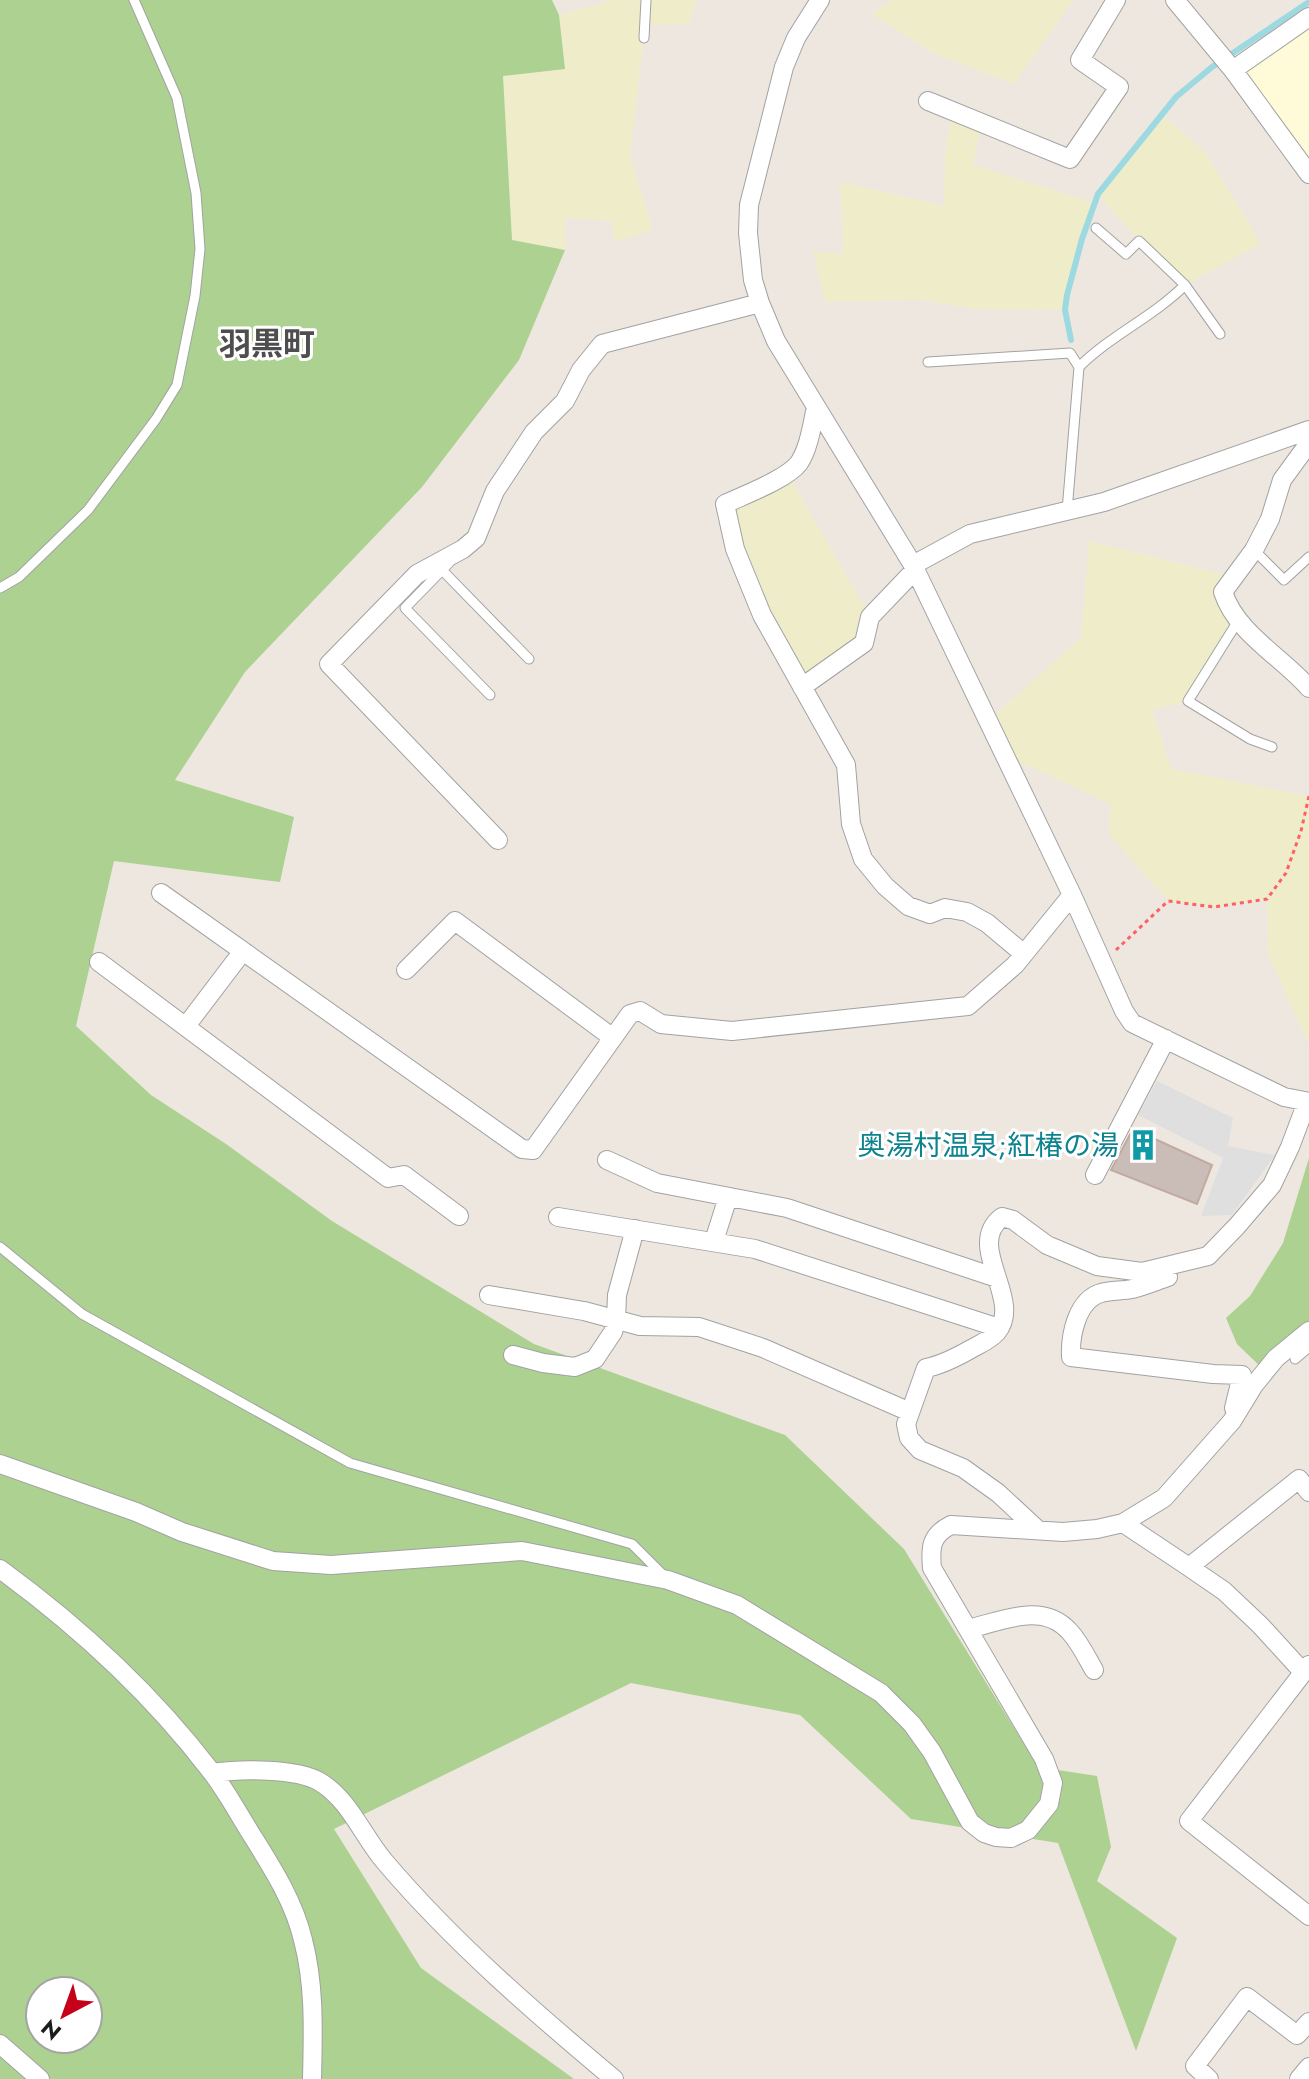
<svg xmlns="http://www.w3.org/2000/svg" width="1309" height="2079" font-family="Jost,'Noto Sans JP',sans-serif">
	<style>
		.education { fill: #fffad8 }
		.farmland { fill: #efedc9 }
		.forest { fill: #acd191; fill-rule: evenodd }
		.parking { fill: #dfdfdf }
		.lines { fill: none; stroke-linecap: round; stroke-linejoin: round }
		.stream { stroke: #9cd9e0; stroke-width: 6 }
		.building { fill: #cabcb6; stroke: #c1aba1; stroke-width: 2 }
		.lane-casing { stroke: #a2a2a2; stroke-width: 11 }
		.street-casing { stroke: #a2a2a2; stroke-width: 20 }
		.path { stroke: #ff6064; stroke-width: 3; stroke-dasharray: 4 4; stroke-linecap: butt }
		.lane { stroke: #fff; stroke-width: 9 }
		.street { stroke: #fff; stroke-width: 18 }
		.labels { text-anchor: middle; stroke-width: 6; stroke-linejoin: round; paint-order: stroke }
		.culture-label { font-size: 28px; fill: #0d838f; stroke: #fff; text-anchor: end }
		.quarter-label { font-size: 32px; font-weight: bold; fill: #4e4e4e; stroke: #fff }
	</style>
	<rect width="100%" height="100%" fill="#eee7e0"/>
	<path class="education" d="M1309 17V174L1233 70Z"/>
	<path class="farmland" d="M605 0H696L689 24 645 25 630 156 653 230 615 242 611 221 565 218V250L512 240 503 75 565 69 559 15 605 3Z
		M892 0H1073L1014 84 933 53 872 14Z
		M953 111 982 123 973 165 1095 203 1082 239 1065 310 977 309 919 300 825 302 813 251 844 254 840 182 944 206 945 154Z
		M1162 115 1204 151 1261 243 1185 285 1139 241 1098 194Z
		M787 473 870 617 864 643 802 687 762 615 725 504Z
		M1089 541 1234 577 1223 592 1238 621 1188 701 1152 710 1171 769 1309 796V1045L1268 954 1267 899 1214 907 1168 901 1110 835V804L1005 755 988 721 1081 638Z"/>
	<path class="forest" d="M0 0H552L559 15 565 69 503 76 512 240 565 250 519 360 422 487 245 672 175 780 294 817 280 882 114 861 76 1026 151 1095 226 1144 332 1221 534 1344 785 1435 904 1549 1038 1767 1097 1776 1111 1847 1097 1881 1177 1938 1136 2051 1058 1843 911 1819 800 1715 631 1683 334 1829 421 1968 574 2079H0ZM40 1991H88V2039H40Z
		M1309 1158V1331L1265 1371 1237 1344 1226 1318 1250 1296 1283 1243Z"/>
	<path class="parking" d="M1157 1081 1233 1118 1228 1146 1275 1155 1232 1215 1201 1216 1223 1158 1138 1115Z"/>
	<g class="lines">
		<path class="stream" d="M1071 340 1065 310 1067 295 1082 239 1098 194 1176 97 1212 67 1309 2"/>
	</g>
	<path class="building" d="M1133 1129 1212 1165 1197 1204 1111 1170Z"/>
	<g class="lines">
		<defs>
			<path id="lane" d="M644 38 646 0
				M1096 228 1126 254 1139 241 1185 285 1220 334
				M928 362 1070 353 1079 367 1067 511
				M1079 367C1111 335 1153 317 1185 285
				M1254 550 1284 580 1309 557
				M449 563 405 608 490 695
				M442 570 529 659
				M0 588 19 577 88 510 156 419 177 385 195 296 200 249 196 193 177 98 134 0
				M1238 621 1188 701 1250 739 1272 747
				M0 1247 82 1314 350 1463 632 1544 663 1575
				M1295 1359 1309 1347"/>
			<path id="street" d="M820 0 796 38 784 67 749 205 748 233 753 280 760 303 776 341 913 565 1072 895 1124 1011 1132 1023 1284 1097 1309 1102
				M1175 0 1233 70
				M1309 17 1233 70 1309 174
				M928 101 1070 159 1119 87 1080 60 1116 0
				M816 407C812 425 809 448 799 463 787 479 744 495 725 504L735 549 762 615 846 765 851 824 863 859 885 886 908 906 930 914 945 908 967 912 987 923 1024 954
				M1309 443 1282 480 1270 519 1254 550 1223 592C1237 634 1281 656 1309 688
				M913 565 970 534 1104 502 1309 430
				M802 687 864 643 870 617 915 570
				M498 840 329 664 417 574 463 549 476 538 495 491 534 432 565 401 581 370 602 344 760 303
				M161 893 522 1149 533 1150 630 1014 640 1011 661 1024 732 1031 968 1006 1015 965 1072 895
				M99 962 388 1178 404 1175 459 1216
				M406 970 455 921 613 1038
				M186 1026 243 951
				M607 1160 657 1183 787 1208 997 1278
				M1095 1175 1166 1039
				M558 1217 755 1249 999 1328
				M714 1241 728 1197
				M1168 1277C1156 1281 1144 1286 1132 1289 1122 1291 1110 1290 1101 1293 1077 1300 1070 1335 1071 1357L1213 1374 1242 1375 1234 1408
				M489 1295 584 1311 640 1326 699 1327 763 1348 910 1412
				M513 1355 543 1363 575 1367 595 1359 613 1332 616 1320 617 1295 635 1229
				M0 1464 136 1512 182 1532 273 1561 331 1565 522 1551 668 1580 737 1605 881 1693 912 1724 932 1752 970 1822 984 1833 996 1837 1011 1838 1028 1830 1049 1804 1053 1783 1044 1759 932 1568C930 1547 931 1535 951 1525L1063 1532 1097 1529 1123 1523 1164 1498 1232 1421 1254 1385 1276 1358 1309 1331
				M1123 1523 1189 1567 1299 1479 1309 1492
				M1038 1530 998 1493 963 1468 920 1450 909 1438 906 1424 926 1368C942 1365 957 1357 971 1349 980 1344 990 1340 997 1332 1024 1299 964 1246 1002 1217L1013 1220 1047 1245 1097 1266 1142 1272 1208 1256 1237 1226 1272 1185 1290 1147 1307 1102
				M1189 1567 1224 1591 1260 1625 1303 1672
				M0 1569C78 1626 151 1693 210 1770 226 1790 239 1815 253 1837 273 1869 294 1902 303 1940 315 1986 313 2032 312 2079
				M968 1629C1002 1621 1043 1601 1070 1632 1080 1643 1087 1658 1094 1670
				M1309 1665 1189 1821 1309 1916
				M213 1773C240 1769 297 1768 320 1782 350 1800 363 1837 385 1862 453 1942 534 2012 614 2079
				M0 2044 40 2079
				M1209 2079 1195 2066 1247 1997 1297 2035 1309 2022
				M1299 2079 1309 2067"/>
		</defs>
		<use href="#lane" class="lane-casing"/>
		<use href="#street" class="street-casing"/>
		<path class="path" d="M1116 950 1168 901 1214 907 1267 899 1286 873 1301 831 1309 796"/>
		<use href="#lane" class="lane"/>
		<use href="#street" class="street"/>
	</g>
	<defs>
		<symbol id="building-bare" viewBox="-9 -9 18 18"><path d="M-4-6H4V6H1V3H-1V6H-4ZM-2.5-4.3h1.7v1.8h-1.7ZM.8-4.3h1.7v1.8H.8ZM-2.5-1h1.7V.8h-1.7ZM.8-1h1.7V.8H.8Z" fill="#0f9aa8" stroke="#fff" stroke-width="2.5" paint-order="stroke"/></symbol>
	</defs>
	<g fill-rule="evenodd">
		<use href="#building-bare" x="1121" y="1123" width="44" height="44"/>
	</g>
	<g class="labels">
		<g class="culture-label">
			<text x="1119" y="1155">奥湯村温泉;紅椿の湯</text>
		</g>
		<g class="quarter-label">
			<text x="267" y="355">羽黒町</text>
		</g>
	</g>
	<g transform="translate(64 2015) rotate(221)"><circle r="38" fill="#ffffff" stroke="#a4a4a4" stroke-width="2"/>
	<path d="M0-6L14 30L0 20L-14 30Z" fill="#c7001a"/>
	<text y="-12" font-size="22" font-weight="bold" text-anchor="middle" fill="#1b1b1b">N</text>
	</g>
</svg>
